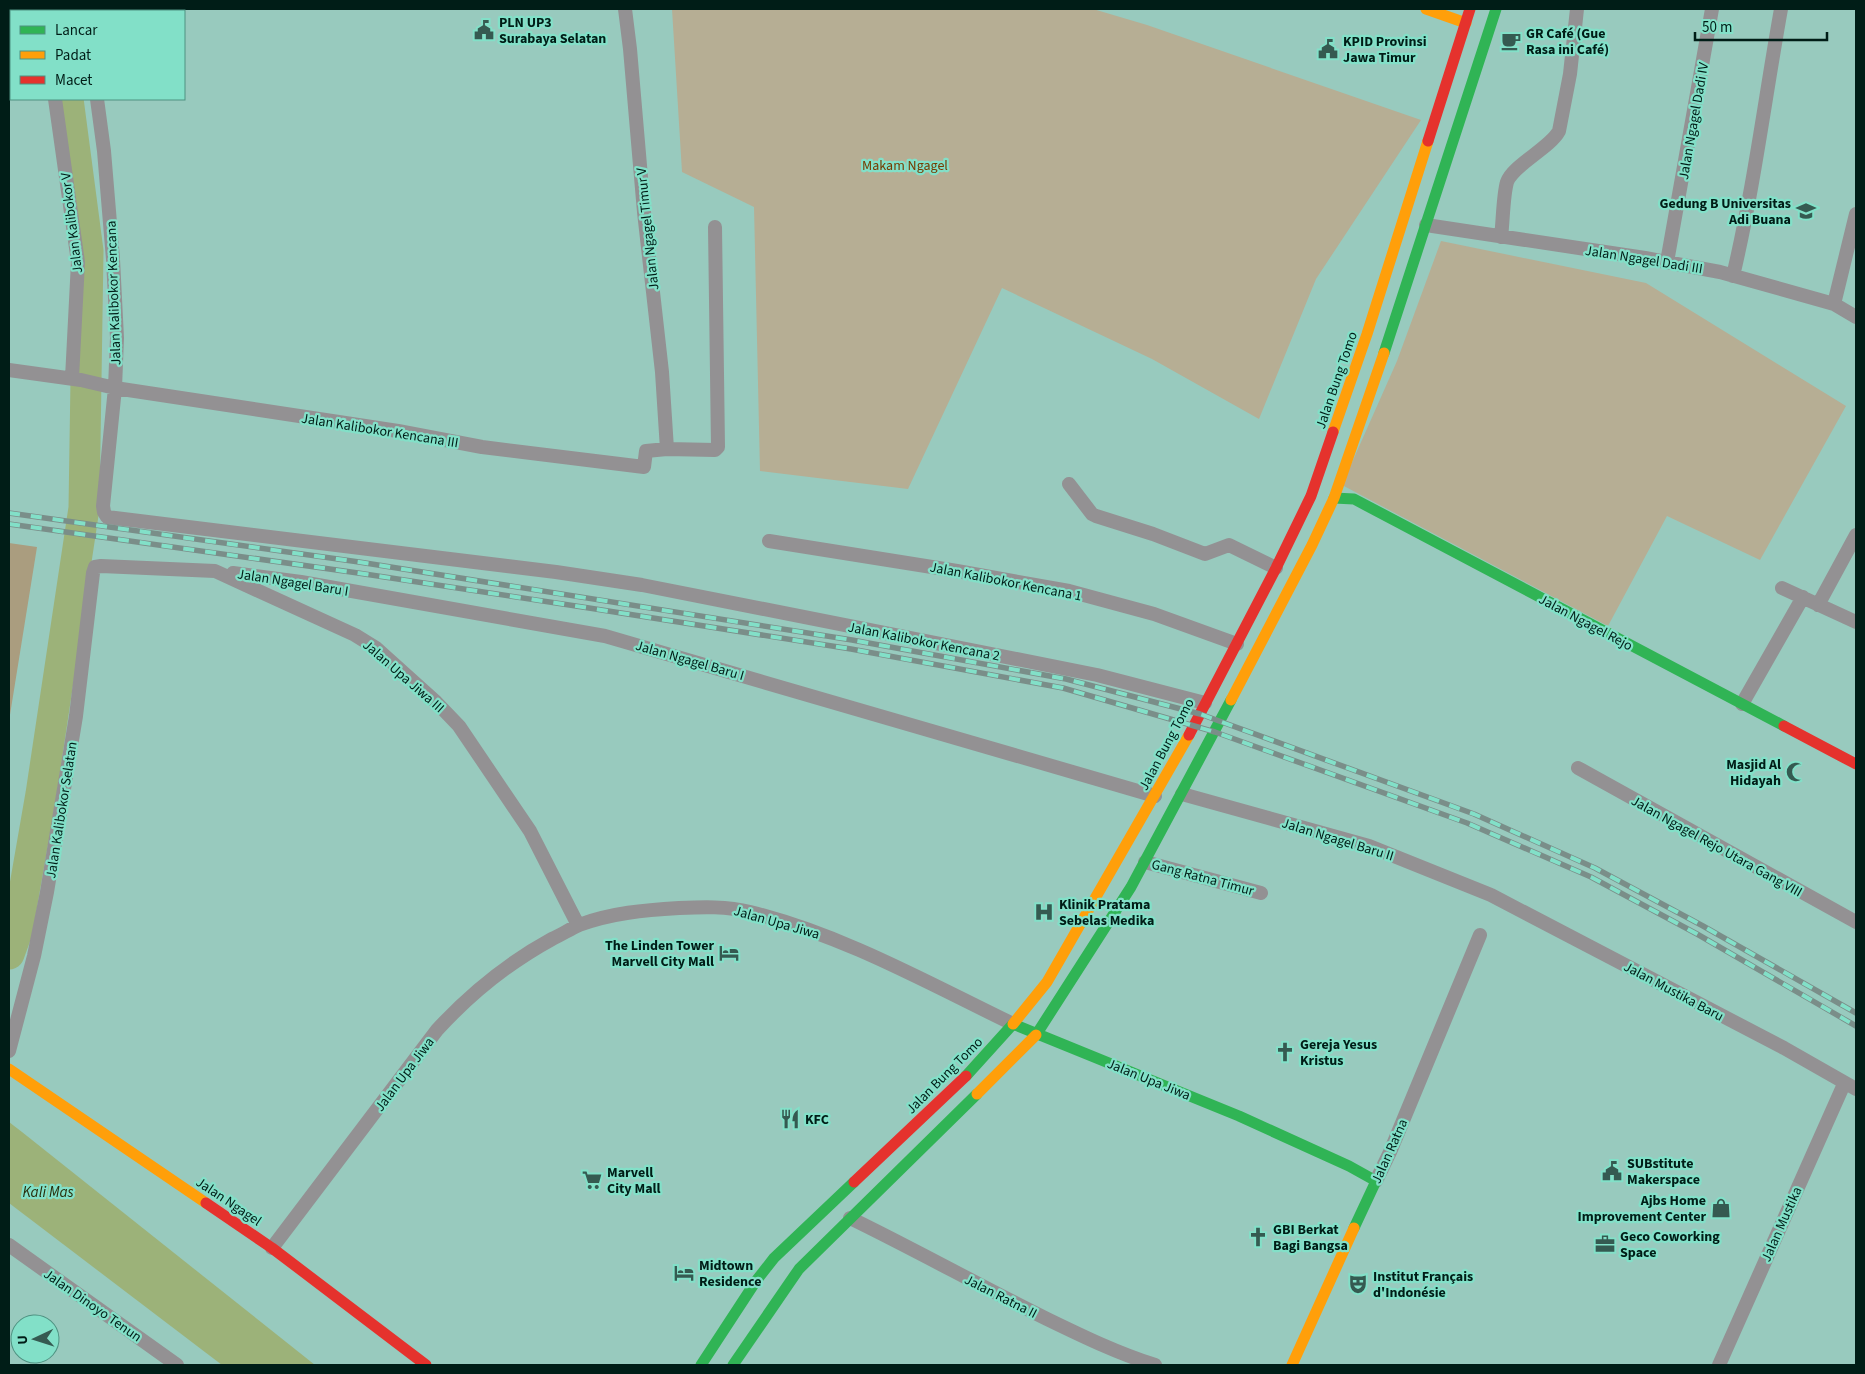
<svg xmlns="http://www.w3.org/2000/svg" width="1865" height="1374" font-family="'Source Sans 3',sans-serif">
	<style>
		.green { fill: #b6ae94 }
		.forest { fill: #aa9d7f }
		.water { fill: #9cb279 }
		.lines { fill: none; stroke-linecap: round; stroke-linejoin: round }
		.river { stroke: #9cb279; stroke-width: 31 }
		.street { stroke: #939193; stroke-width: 14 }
		.fast { stroke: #30b455; stroke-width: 11 }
		.slow { stroke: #ff9f0a; stroke-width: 11 }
		.jam { stroke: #e5322d; stroke-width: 11 }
		.rail-casing { stroke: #7a8e89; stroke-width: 5.5 }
		.rail { stroke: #82e0c8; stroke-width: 4; stroke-dasharray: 11; stroke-linecap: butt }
		.labels { text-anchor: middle; stroke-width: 4.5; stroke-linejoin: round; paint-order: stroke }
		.poi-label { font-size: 14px; font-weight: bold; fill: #001d17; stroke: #82e0c8; text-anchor: start }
		.street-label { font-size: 14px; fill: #001d17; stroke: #82e0c8 }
		.park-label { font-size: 14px; fill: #763a00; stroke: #82e0c8 }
		.water-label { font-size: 15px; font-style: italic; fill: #282c0a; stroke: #82e0c8 }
	</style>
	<rect width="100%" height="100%" fill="#98cabe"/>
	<path class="green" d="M672 9H1093L1147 25 1421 120 1316 279 1259 419 1152 359 1002 288 908 489 760 471 754 207 682 172Z
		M1441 241 1646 283 1846 406 1760 560 1667 516 1608 626 1342 485 1397 361Z"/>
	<path class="forest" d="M9 543 37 547 9 721Z"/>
	<path class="water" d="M9 1122 22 1132 315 1365H222L9 1203Z"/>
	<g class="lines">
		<path class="river" d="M54 9V11
			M9 954 17 932 41 794 84 508 88 251 68 99"/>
		<path class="street" d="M43 9 44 11
			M86 9V11
			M625 9 630 49 644 212 662 372 667 449
			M55 99 78 262 72 378
			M97 99 104 151 113 259 117 338 115 388 103 506 104 512 107 517 556 572 642 585 1097 675 1205 703
			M1426 225 1645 258 1720 272 1834 304 1856 317
			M1501 237C1503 222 1503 196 1507 182 1513 165 1550 148 1559 131L1570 74 1577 9
			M1667 262 1712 9
			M1733 276C1754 187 1765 98 1781 9
			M1834 304 1856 214
			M9 370 81 380 115 388 398 431 482 447 644 467 646 451 667 449 715 450 718 447 715 227
			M1069 484 1092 514 1096 516 1153 534 1205 554 1229 545 1276 568
			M769 541 957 571 1069 591 1154 614 1237 644
			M233 573 301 582 605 636 1155 796
			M1782 588 1856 622
			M1818 605 1856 535
			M1742 704 1803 597
			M1578 768 1856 922
			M1182 794 1369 846 1491 895 1784 1048 1856 1089
			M1145 862 1261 893
			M9 1051 34 956 47 892 76 716 93 573 95 567 101 566 215 571 355 635 376 648 436 702 459 726 530 831 578 925
			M1376 1181 1390 1152 1480 935
			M850 1218C916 1250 980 1286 1047 1319 1082 1336 1117 1353 1155 1365
			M9 1245 177 1365
			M272 1248 437 1030C471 993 508 963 552 939 561 935 570 929 579 925 611 913 645 910 679 908 702 907 727 906 750 912 843 935 928 983 1013 1024
			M1719 1365 1844 1084"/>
		<path class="fast" d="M1384 353 1496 9
			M1334 498 1354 499 1784 726
			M1036 1035 1131 887 1231 700
			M966 1076 1013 1024 1239 1116 1349 1166 1376 1181 1354 1228
			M701 1365 756 1281 774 1258 854 1182
			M733 1365 799 1269 977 1094"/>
		<path class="slow" d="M1426 9 1466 23
			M1333 432 1367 334 1428 141
			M1231 700 1312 545 1334 498 1384 353
			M1013 1024 1047 982 1189 735
			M9 1069 206 1203
			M977 1094 1036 1035
			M1292 1365 1354 1228"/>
		<path class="jam" d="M1428 141 1470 9
			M1784 726 1856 764
			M1189 735 1276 568 1311 496 1333 432
			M854 1182 966 1076
			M206 1203 272 1248 426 1365"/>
		<defs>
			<path id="rail" d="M9 513 359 562 852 640 1066 679 1200 714 1474 814 1595 868 1703 926 1856 1013
				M9 524 358 573 589 608 851 649 1063 688 1215 732 1467 823 1591 877 1697 934 1856 1026"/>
		</defs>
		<use href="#rail" class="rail-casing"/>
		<use href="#rail" class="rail"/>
	</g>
	<defs>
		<symbol id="civic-bare" viewBox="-9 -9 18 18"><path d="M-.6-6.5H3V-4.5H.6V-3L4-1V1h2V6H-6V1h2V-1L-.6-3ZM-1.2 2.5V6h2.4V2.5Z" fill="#355a51" stroke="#82e0c8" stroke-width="2.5" paint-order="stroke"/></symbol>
		<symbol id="cafe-bare" viewBox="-9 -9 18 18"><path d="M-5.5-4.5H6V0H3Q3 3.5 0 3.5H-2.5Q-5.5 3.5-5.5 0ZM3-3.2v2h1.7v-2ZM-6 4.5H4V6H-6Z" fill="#355a51" stroke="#82e0c8" stroke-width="2.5" paint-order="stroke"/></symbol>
		<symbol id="university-bare" viewBox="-9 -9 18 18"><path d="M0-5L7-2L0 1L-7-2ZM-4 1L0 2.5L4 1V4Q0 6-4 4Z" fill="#355a51" stroke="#82e0c8" stroke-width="2.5" paint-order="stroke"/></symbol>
		<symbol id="mosque-bare" viewBox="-9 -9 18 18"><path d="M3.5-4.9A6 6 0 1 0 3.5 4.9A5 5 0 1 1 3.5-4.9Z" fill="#355a51" stroke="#82e0c8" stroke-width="2.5" paint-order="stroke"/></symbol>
		<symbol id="hospital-bare" viewBox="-9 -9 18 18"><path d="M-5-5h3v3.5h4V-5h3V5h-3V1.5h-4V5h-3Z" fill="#355a51" stroke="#82e0c8" stroke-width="2.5" paint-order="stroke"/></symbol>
		<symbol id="hotel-bare" viewBox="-9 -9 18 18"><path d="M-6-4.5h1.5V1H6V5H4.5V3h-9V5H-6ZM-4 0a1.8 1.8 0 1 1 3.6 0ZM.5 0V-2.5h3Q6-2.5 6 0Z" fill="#355a51" stroke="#82e0c8" stroke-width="2.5" paint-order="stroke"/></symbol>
		<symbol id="church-bare" viewBox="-9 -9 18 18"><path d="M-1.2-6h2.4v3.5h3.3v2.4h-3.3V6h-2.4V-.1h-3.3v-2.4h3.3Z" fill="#355a51" stroke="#82e0c8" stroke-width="2.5" paint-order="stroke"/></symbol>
		<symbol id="restaurant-bare" viewBox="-9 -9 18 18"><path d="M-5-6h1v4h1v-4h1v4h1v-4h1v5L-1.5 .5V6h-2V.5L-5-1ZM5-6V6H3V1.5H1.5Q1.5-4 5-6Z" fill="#355a51" stroke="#82e0c8" stroke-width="2.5" paint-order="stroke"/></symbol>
		<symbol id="supermarket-bare" viewBox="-9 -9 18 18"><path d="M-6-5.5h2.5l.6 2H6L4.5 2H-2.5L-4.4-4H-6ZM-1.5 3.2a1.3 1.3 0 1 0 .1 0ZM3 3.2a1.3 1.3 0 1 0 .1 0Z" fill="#355a51" stroke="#82e0c8" stroke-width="2.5" paint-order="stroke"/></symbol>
		<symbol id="shop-bare" viewBox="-9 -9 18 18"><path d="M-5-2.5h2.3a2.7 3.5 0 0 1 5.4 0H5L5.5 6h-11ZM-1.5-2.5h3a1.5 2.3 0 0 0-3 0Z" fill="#355a51" stroke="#82e0c8" stroke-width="2.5" paint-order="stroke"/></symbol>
		<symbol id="office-bare" viewBox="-9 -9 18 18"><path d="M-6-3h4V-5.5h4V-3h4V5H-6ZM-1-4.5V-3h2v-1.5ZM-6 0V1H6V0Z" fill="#355a51" stroke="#82e0c8" stroke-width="2.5" paint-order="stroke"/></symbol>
		<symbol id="theatre-bare" viewBox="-9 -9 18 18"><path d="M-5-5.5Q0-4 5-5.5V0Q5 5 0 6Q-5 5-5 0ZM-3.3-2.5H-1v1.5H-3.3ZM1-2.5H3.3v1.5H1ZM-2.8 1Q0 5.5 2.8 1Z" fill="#355a51" stroke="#82e0c8" stroke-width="2.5" paint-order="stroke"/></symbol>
	</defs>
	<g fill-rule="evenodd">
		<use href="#civic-bare" x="470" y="16" width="28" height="28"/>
		<use href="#cafe-bare" x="1497" y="27" width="28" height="28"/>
		<use href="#civic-bare" x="1314" y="35" width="28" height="28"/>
		<use href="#university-bare" x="1792" y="197" width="28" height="28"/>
		<use href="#mosque-bare" x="1782" y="758" width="28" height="28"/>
		<use href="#hospital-bare" x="1030" y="898" width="28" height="28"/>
		<use href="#hotel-bare" x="715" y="939" width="28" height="28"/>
		<use href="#church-bare" x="1271" y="1038" width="28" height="28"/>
		<use href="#restaurant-bare" x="776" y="1105" width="28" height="28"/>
		<use href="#civic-bare" x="1598" y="1157" width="28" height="28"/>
		<use href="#supermarket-bare" x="578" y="1166" width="28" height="28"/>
		<use href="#shop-bare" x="1707" y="1194" width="28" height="28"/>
		<use href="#church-bare" x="1244" y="1223" width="28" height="28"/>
		<use href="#office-bare" x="1591" y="1230" width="28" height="28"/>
		<use href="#hotel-bare" x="670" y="1259" width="28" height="28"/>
		<use href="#theatre-bare" x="1344" y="1270" width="28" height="28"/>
	</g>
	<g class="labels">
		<g class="poi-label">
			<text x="499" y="27">PLN UP3<tspan x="499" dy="16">Surabaya Selatan</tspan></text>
			<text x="1526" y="38">GR Café (Gue<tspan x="1526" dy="16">Rasa ini Café)</tspan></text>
			<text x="1343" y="46">KPID Provinsi<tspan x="1343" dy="16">Jawa Timur</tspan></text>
			<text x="1791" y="208" text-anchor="end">Gedung B Universitas<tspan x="1791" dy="16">Adi Buana</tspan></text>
			<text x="1781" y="769" text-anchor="end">Masjid Al<tspan x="1781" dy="16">Hidayah</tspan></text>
			<text x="1059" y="909">Klinik Pratama<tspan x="1059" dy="16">Sebelas Medika</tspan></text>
			<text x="714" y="950" text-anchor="end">The Linden Tower<tspan x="714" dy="16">Marvell City Mall</tspan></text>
			<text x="1300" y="1049">Gereja Yesus<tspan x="1300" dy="16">Kristus</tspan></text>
			<text x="805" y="1124">KFC</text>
			<text x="1627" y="1168">SUBstitute<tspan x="1627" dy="16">Makerspace</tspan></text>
			<text x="607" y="1177">Marvell<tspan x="607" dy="16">City Mall</tspan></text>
			<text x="1706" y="1205" text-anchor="end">Ajbs Home<tspan x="1706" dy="16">Improvement Center</tspan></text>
			<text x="1273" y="1234">GBI Berkat<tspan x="1273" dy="16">Bagi Bangsa</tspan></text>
			<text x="1620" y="1241">Geco Coworking<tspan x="1620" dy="16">Space</tspan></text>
			<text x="699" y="1270">Midtown<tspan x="699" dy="16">Residence</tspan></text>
			<text x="1373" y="1281">Institut Français<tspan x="1373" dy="16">d'Indonésie</tspan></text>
		</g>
		<g class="street-label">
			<text transform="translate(1693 121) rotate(-80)" y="5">Jalan Ngagel Dadi IV</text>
			<text transform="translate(71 223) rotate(-97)" y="5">Jalan Kalibokor V</text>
			<text transform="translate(647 229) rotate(-96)" y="5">Jalan Ngagel Timur V</text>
			<text transform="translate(1644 259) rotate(9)" y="5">Jalan Ngagel Dadi III</text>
			<text transform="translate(113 293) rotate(-92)" y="5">Jalan Kalibokor Kencana</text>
			<text transform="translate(1336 380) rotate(-71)" y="5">Jalan Bung Tomo</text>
			<text transform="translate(380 430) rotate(9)" y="5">Jalan Kalibokor Kencana III</text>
			<text transform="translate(1006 581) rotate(11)" y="5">Jalan Kalibokor Kencana 1</text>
			<text transform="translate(293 582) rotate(9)" y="5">Jalan Ngagel Baru I</text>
			<text transform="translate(1586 622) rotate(28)" y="5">Jalan Ngagel Rejo</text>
			<text transform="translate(924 641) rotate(11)" y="5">Jalan Kalibokor Kencana 2</text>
			<text transform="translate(690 660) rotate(16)" y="5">Jalan Ngagel Baru I</text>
			<text transform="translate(404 676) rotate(41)" y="5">Jalan Upa Jiwa III</text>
			<text transform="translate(1166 744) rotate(-62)" y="5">Jalan Bung Tomo</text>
			<text transform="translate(61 810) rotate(-81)" y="5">Jalan Kalibokor Selatan</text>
			<text transform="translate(1338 839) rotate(17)" y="5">Jalan Ngagel Baru II</text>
			<text transform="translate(1717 846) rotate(29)" y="5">Jalan Ngagel Rejo Utara Gang VIII</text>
			<text transform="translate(1203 877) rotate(15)" y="5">Gang Ratna Timur</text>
			<text transform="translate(777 922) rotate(16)" y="5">Jalan Upa Jiwa</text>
			<text transform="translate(1674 991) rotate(28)" y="5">Jalan Mustika Baru</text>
			<text transform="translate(404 1074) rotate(-53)" y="5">Jalan Upa Jiwa</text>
			<text transform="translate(944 1075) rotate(-45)" y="5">Jalan Bung Tomo</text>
			<text transform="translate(1149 1079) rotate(22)" y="5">Jalan Upa Jiwa</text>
			<text transform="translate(1389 1151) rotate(-66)" y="5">Jalan Ratna</text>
			<text transform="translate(229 1201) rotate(34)" y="5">Jalan Ngagel</text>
			<text transform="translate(1781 1224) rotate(-66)" y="5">Jalan Mustika</text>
			<text transform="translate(1001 1296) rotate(27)" y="5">Jalan Ratna II</text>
			<text transform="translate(93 1305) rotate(35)" y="5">Jalan Dinoyo Tenun</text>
		</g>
		<g class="park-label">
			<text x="905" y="170">Makam Ngagel</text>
		</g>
		<g class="water-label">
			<text x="48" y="1197">Kali Mas</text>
		</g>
	</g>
	<rect width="1865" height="1374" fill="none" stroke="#001d17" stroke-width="20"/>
	<rect x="10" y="10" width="175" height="90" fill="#82e0c8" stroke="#4e9281"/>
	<rect x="20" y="26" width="25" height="8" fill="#30b455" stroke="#4e9281"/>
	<text x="55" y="35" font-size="15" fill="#001d17">Lancar</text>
	<rect x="20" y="51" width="25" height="8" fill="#ff9f0a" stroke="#4e9281"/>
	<text x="55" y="60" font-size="15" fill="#001d17">Padat</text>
	<rect x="20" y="76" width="25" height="8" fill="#e5322d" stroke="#4e9281"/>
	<text x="55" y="85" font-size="15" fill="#001d17">Macet</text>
	<g transform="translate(35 1339) rotate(266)"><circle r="24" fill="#82e0c8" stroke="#4e9281"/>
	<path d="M0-4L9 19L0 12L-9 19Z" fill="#355a51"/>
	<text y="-8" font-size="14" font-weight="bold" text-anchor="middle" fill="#001d17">U</text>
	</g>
	<path d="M1695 32v8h132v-8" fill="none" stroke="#001d17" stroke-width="2.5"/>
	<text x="1702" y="32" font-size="15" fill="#001d17" stroke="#82e0c8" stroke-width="4" paint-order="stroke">50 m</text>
</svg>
